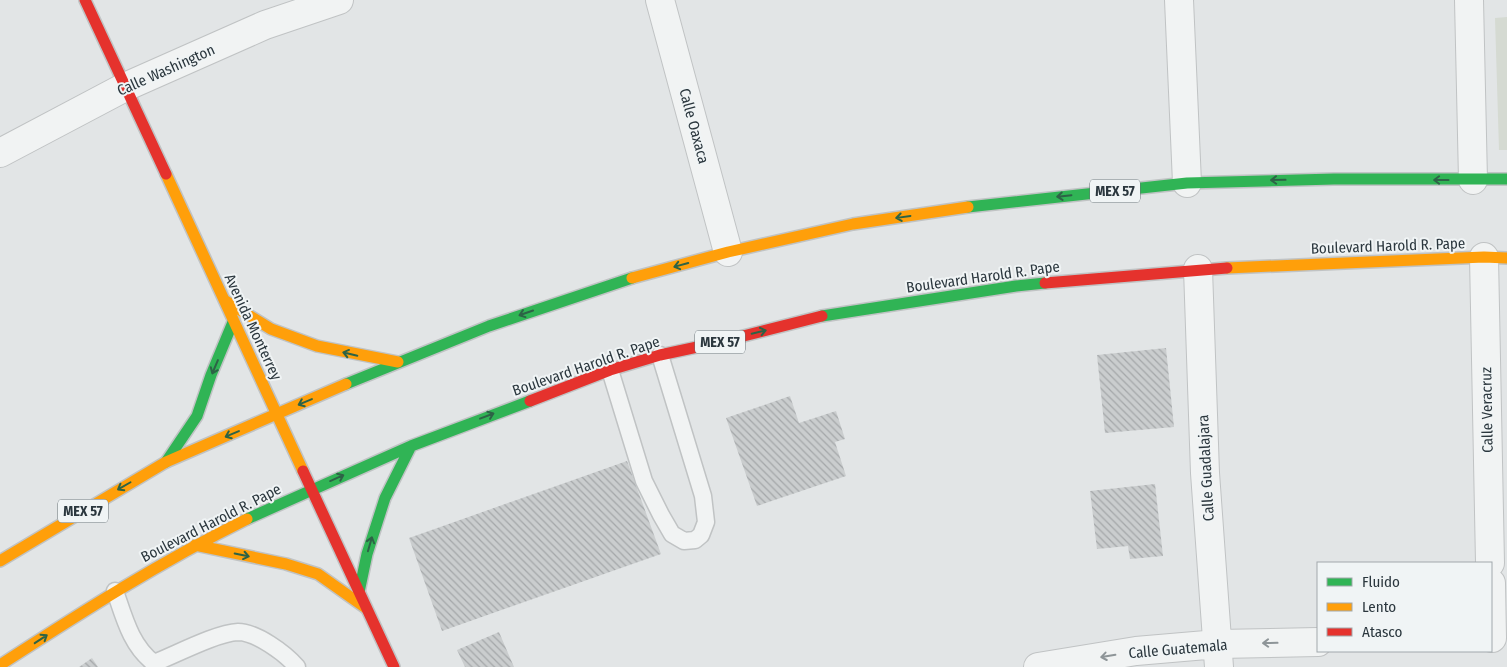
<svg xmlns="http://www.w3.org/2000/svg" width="1507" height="667" font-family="'Fira Sans Condensed',sans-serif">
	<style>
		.green { fill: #d5dad2 }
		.building { fill: url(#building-back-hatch) }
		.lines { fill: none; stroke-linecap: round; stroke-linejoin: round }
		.lane-casing { stroke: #c0c3c4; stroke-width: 19 }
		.street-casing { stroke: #c0c3c4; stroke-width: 30 }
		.fast-casing { stroke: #c0c3c4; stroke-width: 14 }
		.slow-casing { stroke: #c0c3c4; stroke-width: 14 }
		.jam-casing { stroke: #c0c3c4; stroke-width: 14 }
		.lane { stroke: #f1f3f3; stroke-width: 16 }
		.street { stroke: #f1f3f3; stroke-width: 28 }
		.fast { stroke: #30b455; stroke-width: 11 }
		.slow { stroke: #ff9f0a; stroke-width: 11 }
		.jam { stroke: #e5322d; stroke-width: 11 }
		.oneway { stroke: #2d6346 }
		.oneway2 { stroke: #8e9598 }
		.labels { text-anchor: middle; stroke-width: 4; stroke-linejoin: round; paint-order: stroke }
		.shield { fill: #f0f4f5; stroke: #667075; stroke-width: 1 }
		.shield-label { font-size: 14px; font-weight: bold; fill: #2b373e }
		.street-label { font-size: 15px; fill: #2b373e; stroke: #f0f4f5 }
	</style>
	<defs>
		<pattern id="building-back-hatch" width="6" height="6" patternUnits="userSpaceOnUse" patternTransform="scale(1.25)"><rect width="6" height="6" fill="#cacdce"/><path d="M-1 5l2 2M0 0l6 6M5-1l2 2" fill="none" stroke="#a4a7a9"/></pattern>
	</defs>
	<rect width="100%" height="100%" fill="#e2e5e6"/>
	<path class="green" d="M1507 17V150H1499L1495 18Z"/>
	<path class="building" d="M1166 348 1174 427 1105 433 1097 355Z
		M790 396 799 423 836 411 845 439 835 442 846 476 757 506 726 418Z
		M627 461 661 554 442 631 409 538Z
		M1155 484 1163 556 1130 559 1128 546 1097 549 1090 491Z
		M499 632 514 667H465L457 650Z
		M92 658 98 667H79Z"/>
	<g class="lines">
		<defs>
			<path id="lane" d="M610 370 644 481 661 515 672 534 684 541 695 540 701 535 706 522 703 496 660 355
				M115 591C124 617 131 646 154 663 175 655 216 633 238 632 256 632 285 653 297 667"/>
			<path id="street" d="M660 0 728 252
				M1179 0 1187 183
				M1469 0 1473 180
				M0 153 125 87 265 25 339 0
				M1484 257 1490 563
				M1198 269 1205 473 1219 667
				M1491 583 1492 638
				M1038 667 1136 651 1218 644 1318 642"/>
			<path id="fast" d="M968 207 1187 183 1334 179H1507
				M822 316 1016 286 1045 283
				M346 384 489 326 632 278
				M166 462 197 416 211 375 233 322
				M247 519 411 446 530 401
				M359 592 367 554 385 498 411 446"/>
			<path id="slow" d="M166 174 303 471
				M1227 268 1484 257 1507 258
				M632 278 728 252 853 224 968 207
				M224 300 271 329 317 346 398 362
				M195 545 286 564 318 574 366 608
				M0 561 166 462 346 384
				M0 665C82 612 160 562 247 519"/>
			<path id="jam" d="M85 0 166 174
				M1045 283 1227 268
				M530 401 610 370 660 355 716 343 822 316
				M303 471 394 667"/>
		</defs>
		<use href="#lane" class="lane-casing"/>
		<use href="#street" class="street-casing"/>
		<use href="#fast" class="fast-casing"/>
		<use href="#slow" class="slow-casing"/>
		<use href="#jam" class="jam-casing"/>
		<use href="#lane" class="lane"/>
		<use href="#street" class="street"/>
		<use href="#fast" class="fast"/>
		<use href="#slow" class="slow"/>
		<use href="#jam" class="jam"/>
	</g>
	<defs><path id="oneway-shaft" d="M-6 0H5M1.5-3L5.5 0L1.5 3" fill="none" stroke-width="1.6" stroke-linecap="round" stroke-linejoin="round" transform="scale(1.25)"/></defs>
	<g class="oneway">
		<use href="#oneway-shaft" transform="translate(1278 180) rotate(179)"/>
		<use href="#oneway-shaft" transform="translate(1441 180) rotate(-180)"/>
		<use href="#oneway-shaft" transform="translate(1064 196) rotate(174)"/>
		<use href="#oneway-shaft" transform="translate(903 217) rotate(172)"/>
		<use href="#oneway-shaft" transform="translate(681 265) rotate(165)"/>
		<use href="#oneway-shaft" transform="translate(526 313) rotate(161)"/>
		<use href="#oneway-shaft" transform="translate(759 332) rotate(-14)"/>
		<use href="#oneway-shaft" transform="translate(350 354) rotate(-167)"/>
		<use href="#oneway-shaft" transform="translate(215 367) rotate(113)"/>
		<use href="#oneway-shaft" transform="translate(305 402) rotate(157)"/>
		<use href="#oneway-shaft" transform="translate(487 416) rotate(-21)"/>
		<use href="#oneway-shaft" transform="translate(232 434) rotate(157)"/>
		<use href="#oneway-shaft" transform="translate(337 478) rotate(-24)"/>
		<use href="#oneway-shaft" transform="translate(124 486) rotate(150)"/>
		<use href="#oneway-shaft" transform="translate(370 544) rotate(-74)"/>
		<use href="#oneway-shaft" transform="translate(242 555) rotate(12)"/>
		<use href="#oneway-shaft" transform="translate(41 639) rotate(-33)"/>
	</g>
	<g class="oneway2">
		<use href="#oneway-shaft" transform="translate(1270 643) rotate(179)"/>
		<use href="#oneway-shaft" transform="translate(1108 656) rotate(171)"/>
	</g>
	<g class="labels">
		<g class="shield">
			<rect x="1090" y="179.5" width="50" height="23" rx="4"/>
			<rect x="695" y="330.5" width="50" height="23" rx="4"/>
			<rect x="58" y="499.5" width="50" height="23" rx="4"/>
		</g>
		<g class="shield-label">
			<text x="1115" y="196">MEX 57</text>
			<text x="720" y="347">MEX 57</text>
			<text x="83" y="516">MEX 57</text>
		</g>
		<g class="street-label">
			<text transform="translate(166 70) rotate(-24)" y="5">Calle Washington</text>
			<text transform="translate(694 126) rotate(75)" y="5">Calle Oaxaca</text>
			<text transform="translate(1388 246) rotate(-2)" y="5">Boulevard Harold R. Pape</text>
			<text transform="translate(983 277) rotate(-8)" y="5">Boulevard Harold R. Pape</text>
			<text transform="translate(253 327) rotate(65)" y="5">Avenida Monterrey</text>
			<text transform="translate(586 366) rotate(-19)" y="5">Boulevard Harold R. Pape</text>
			<text transform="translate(1487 410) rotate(-91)" y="5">Calle Veracruz</text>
			<text transform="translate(1206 468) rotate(-93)" y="5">Calle Guadalajara</text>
			<text transform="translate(211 523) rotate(-27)" y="5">Boulevard Harold R. Pape</text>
			<text transform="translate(1178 649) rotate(-5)" y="5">Calle Guatemala</text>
		</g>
	</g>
	<rect x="1317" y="562" width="175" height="90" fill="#f0f4f5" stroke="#a1a8ac"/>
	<rect x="1327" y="578" width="25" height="8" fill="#30b455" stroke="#a1a8ac"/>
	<text x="1362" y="587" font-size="15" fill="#2b373e">Fluido</text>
	<rect x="1327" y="603" width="25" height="8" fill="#ff9f0a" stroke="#a1a8ac"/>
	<text x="1362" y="612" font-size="15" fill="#2b373e">Lento</text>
	<rect x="1327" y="628" width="25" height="8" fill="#e5322d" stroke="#a1a8ac"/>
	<text x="1362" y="637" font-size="15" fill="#2b373e">Atasco</text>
</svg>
